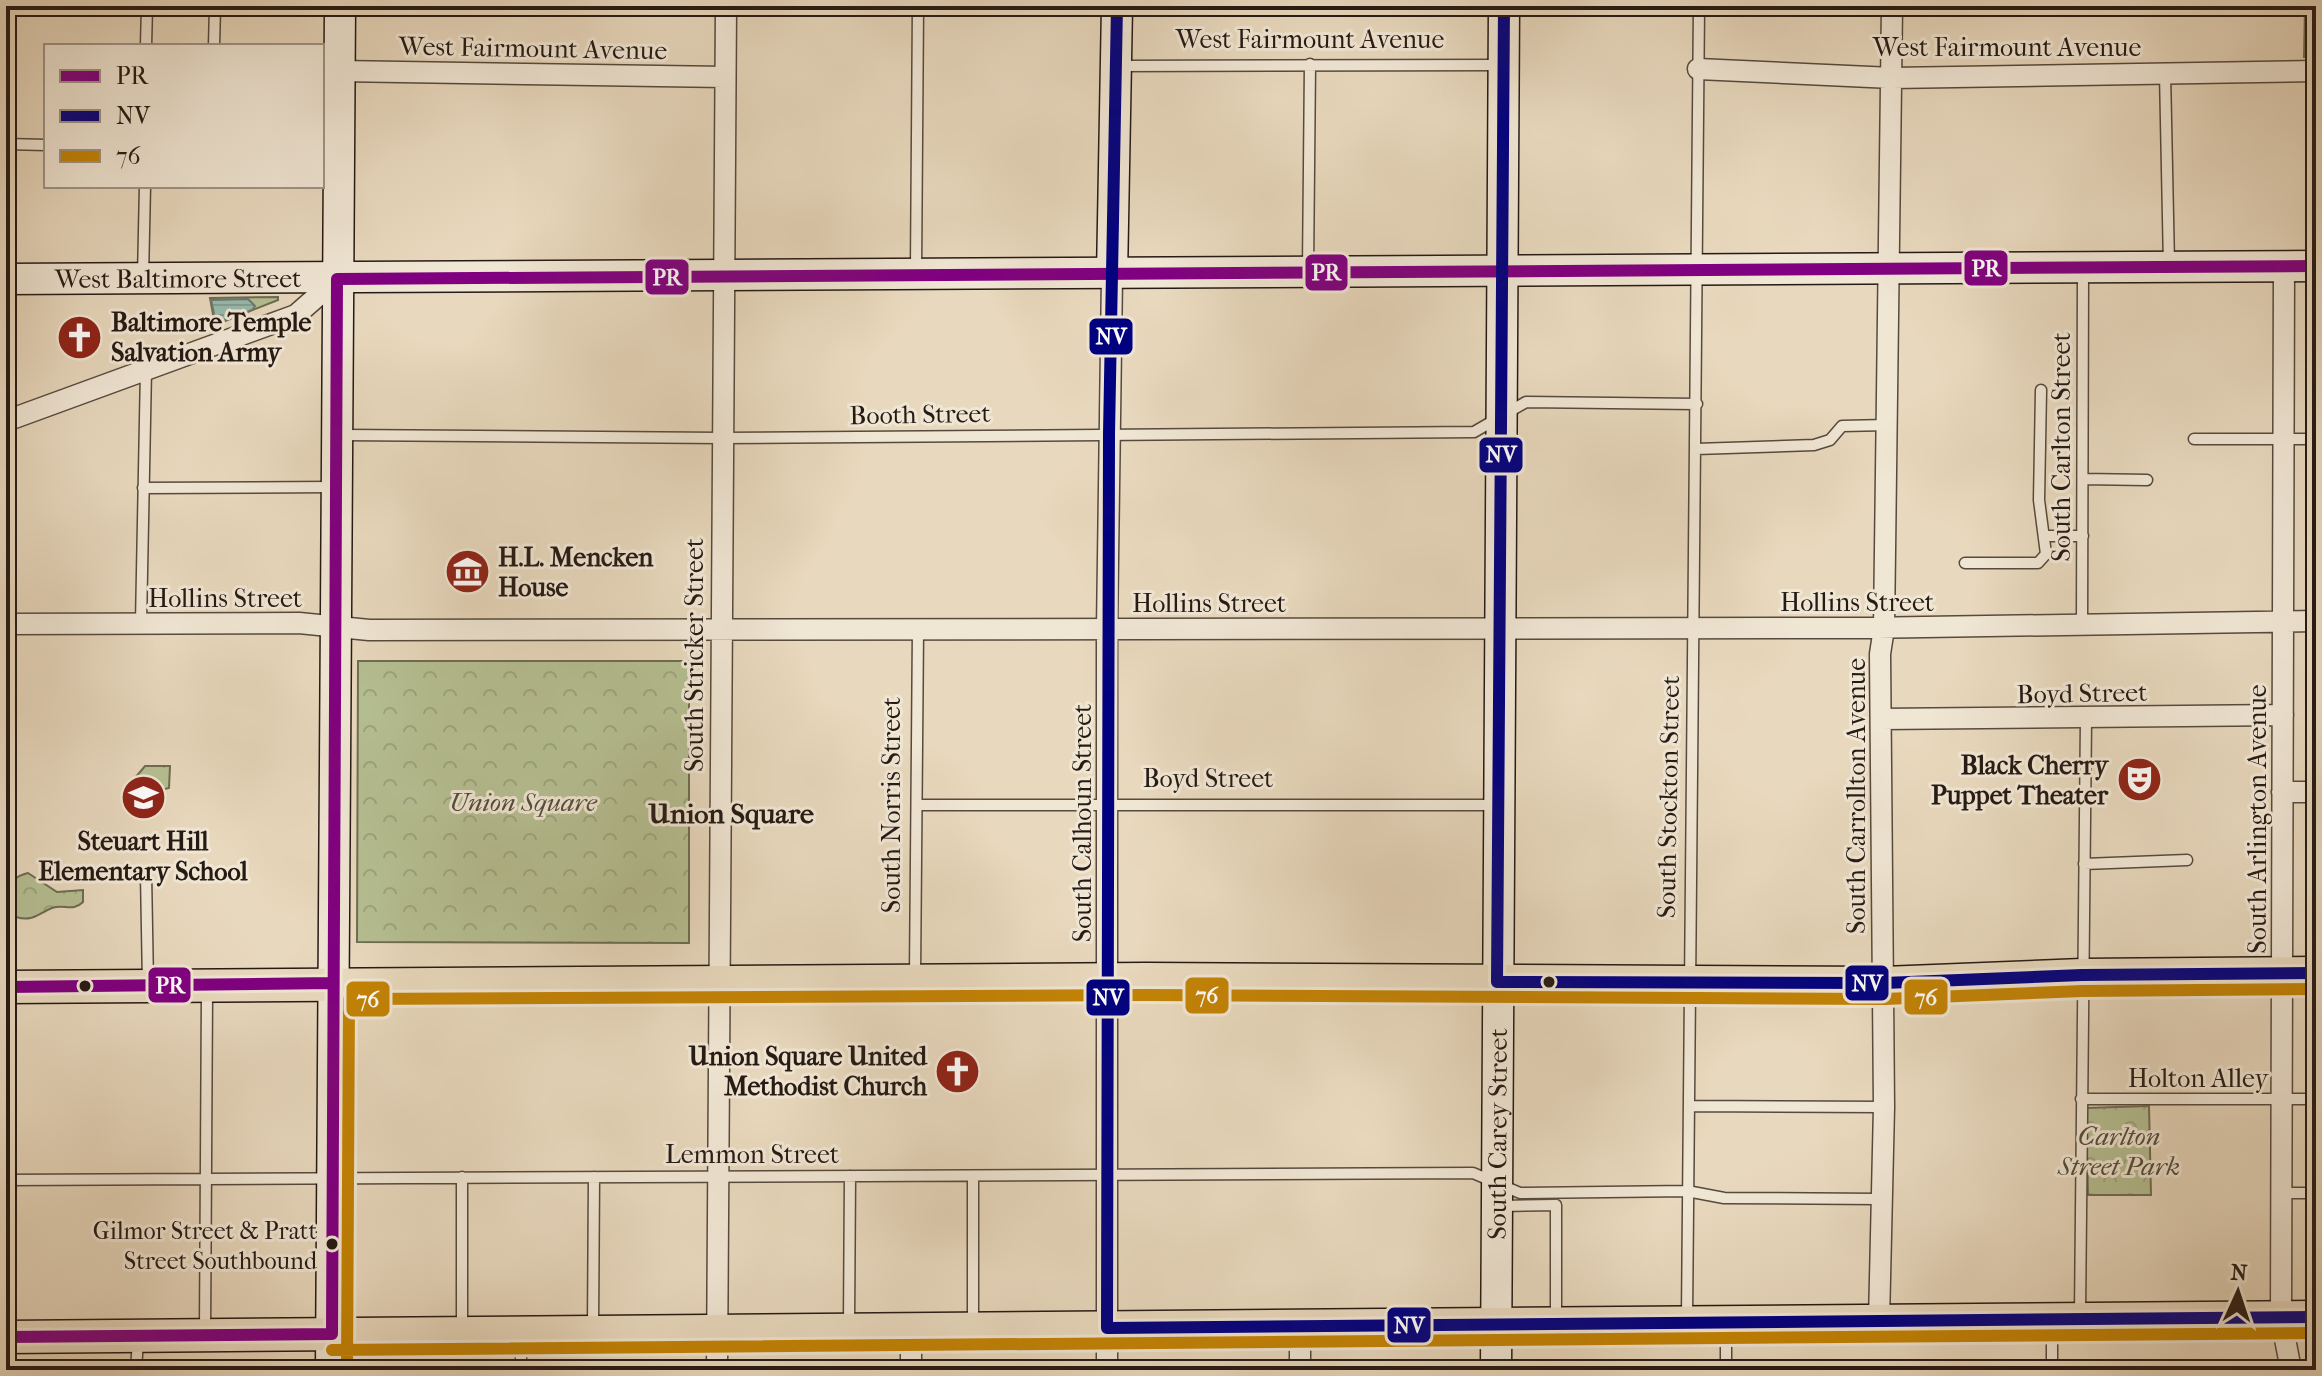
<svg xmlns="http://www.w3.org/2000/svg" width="2322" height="1376" font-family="'IM FELL French Canon',serif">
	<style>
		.grass { fill: url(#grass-tufts); stroke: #6e6c53; stroke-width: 2 }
		.forest { fill: url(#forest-crowns); stroke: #6e6c53; stroke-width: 2 }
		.garden { fill: url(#garden-furrows); stroke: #6e6c53; stroke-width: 2 }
		.water { fill: url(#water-rules); stroke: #6a7a70; stroke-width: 2 }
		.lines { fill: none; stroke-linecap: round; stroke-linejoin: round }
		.lane-casing { stroke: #564a3e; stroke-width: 13 }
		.street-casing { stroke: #564a3e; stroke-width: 23 }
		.secondary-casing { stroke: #261a14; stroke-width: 33 }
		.primary-casing { stroke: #261a14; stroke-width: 35 }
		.lane { stroke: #f0e6d4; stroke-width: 10 }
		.street { stroke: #f0e6d4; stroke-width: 20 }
		.secondary { stroke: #f0e6d4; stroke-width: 30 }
		.primary { stroke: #e8d8bd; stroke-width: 32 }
		.bus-1-casing { stroke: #f0e6d4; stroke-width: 18 }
		.bus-2-casing { stroke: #f0e6d4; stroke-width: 18 }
		.bus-3-casing { stroke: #f0e6d4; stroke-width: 18 }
		.bus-1 { stroke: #800080; stroke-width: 12 }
		.bus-2 { stroke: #000080; stroke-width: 12 }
		.bus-3 { stroke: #c38305; stroke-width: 12 }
		.bus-dot { fill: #261a14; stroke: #f0e6d4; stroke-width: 3 }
		.labels { text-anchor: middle; stroke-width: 6; stroke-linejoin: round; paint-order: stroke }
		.bus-label { font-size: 24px; fill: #261a14; stroke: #f0e6d4; text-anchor: end }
		.street-label { font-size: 26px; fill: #261a14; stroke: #f0e6d4 }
		.poi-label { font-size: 26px; font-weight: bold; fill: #261a14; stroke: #f0e6d4; text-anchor: start }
		.park-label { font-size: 26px; font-style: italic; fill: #514c3a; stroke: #f0e6d4 }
		.neighbourhood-label { font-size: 28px; font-weight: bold; fill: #261a14; stroke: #f0e6d4 }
		.line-badge { stroke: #f0e6d4; stroke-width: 3 }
		.badge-label { font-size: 22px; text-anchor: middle; font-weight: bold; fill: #fff }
	</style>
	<defs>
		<pattern id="grass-tufts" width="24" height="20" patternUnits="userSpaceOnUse" patternTransform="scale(2)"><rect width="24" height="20" fill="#b5bf92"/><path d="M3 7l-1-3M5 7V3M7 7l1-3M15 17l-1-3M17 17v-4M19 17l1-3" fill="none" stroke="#9ca47d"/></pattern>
		<pattern id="forest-crowns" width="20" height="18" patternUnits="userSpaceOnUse" patternTransform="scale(2)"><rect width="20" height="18" fill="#b5bf92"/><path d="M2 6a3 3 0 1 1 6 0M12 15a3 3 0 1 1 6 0" fill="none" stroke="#9ca47d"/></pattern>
		<pattern id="garden-furrows" width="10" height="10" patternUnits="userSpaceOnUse" patternTransform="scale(2)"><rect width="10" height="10" fill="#b5bf92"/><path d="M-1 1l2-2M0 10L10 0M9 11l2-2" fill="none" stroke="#9ca47d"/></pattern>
		<pattern id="water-rules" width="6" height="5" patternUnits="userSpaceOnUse" patternTransform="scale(2)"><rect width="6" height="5" fill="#98baad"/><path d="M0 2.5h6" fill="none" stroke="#839f94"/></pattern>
	</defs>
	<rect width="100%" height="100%" fill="#e8d8bd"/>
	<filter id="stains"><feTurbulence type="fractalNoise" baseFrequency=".0025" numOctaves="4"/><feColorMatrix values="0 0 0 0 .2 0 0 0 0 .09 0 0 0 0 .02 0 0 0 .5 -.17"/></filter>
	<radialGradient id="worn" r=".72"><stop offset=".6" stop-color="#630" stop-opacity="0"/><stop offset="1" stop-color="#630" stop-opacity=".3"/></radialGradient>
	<path class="grass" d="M278 297V300L215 325 210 298Z"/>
	<path class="forest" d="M358 661H689V943L357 942Z
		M145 766H170L169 788 136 796 130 784Z
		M28 873 57 892 83 890V902C73 912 64 904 52 908 37 914 33 922 16 917 2 899 4 879 28 873Z
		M2149 1106 2151 1195H2088L2086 1108Z
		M821 1363V1370H750V1364Z"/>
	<path class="garden" d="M2305 6H2316V57H2304Z"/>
	<path class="water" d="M248 299 255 306 252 310 216 323 211 300Z"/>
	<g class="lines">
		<defs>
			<path id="lane" d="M146 46 147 6
				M214 46 215 6
				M1117 66 1501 65
				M2165 73 2169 265
				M6 144 46 145
				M916 270 918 6
				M1308 270 1310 64
				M143 277 145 186
				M342 435 721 438 1474 432 1526 402 1697 404
				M2194 439H2316
				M1696 449 1814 445 1830 440 1842 426 1887 425
				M2083 479 2147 480
				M143 488 333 487
				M2047 536H2083
				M1965 563H2038L2046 554 2039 500 2041 390
				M141 623 146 369
				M2082 625 2083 270
				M917 805H1496
				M2084 864 2187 860
				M146 874 148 984
				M915 975 918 629
				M2081 1099H2316
				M1689 1106 1884 1107
				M6 1180 1473 1173 1520 1193 1687 1191 1724 1198 1879 1199
				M2281 1193H2316
				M1502 1206 1556 1205V1319
				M2080 1314 2086 719
				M1687 1317 1699 6
				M849 1324 850 1176
				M973 1326V1176
				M593 1327 594 1177
				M1726 1328V1370
				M462 1330V1177
				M205 1331 207 991
				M136 1370 138 1340
				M521 1370V1338
				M2052 1370V1322"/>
			<path id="street" d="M1698 69 1892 78 2316 71
				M339 71 725 77
				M2284 266 2281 1318 2291 1370
				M6 421 296 315 337 279
				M6 624 299 623 369 630 1862 628 2316 621
				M1881 719 2283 715
				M2282 792H2316
				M1879 1321 1884 1107 1880 654 1884 628 1892 6
				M1300 1326V1370
				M911 1329V1370
				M717 1370 726 6
				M1107 1370V629L1112 276"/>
			<g id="secondary">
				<path d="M1112 276 1117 6"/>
				<path id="s1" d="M6 279C776 277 1546 272 2316 266"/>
				<path d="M331 1370 340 6"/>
				<path id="s2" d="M1496 1370 1504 6"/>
			</g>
			<path id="primary" d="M6 987 1146 979 1884 983 2082 975 2316 973
				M6 1337 2316 1317"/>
		</defs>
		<use href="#lane" class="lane-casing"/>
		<use href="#street" class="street-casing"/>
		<use href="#secondary" class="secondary-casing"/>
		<use href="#primary" class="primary-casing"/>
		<use href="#lane" class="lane"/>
		<use href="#street" class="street"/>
		<use href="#secondary" class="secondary"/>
		<use href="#primary" class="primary"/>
		<defs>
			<path id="bus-1" d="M337 279 2316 266
				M6 987 333 983
				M6 1337 332 1334 337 279"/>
			<path id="bus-2" d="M1504 6 1497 982 1884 983 2082 975 2316 973
				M1107 1328 1109 434 1117 6
				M1107 1328 2316 1317"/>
			<path id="bus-3" d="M332 1350 2316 1333
				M347 1370 349 999 1146 995 1884 999 2082 991 2316 989"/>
		</defs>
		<use href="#bus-1" class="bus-1-casing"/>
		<use href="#bus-2" class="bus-2-casing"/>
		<use href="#bus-3" class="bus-3-casing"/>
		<use href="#bus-1" class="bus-1"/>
		<use href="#bus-2" class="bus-2"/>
		<use href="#bus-3" class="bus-3"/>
	</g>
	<defs>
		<symbol id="church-disc" viewBox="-11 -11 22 22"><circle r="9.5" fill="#8f2418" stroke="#f0e6d4"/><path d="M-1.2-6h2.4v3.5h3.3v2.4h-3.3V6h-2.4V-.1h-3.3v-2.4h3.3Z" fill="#fff"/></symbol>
		<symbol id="museum-disc" viewBox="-11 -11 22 22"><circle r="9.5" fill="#8f2418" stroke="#f0e6d4"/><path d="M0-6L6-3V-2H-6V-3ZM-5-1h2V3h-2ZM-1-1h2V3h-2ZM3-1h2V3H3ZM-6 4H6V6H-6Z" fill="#fff"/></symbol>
		<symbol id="theatre-disc" viewBox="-11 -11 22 22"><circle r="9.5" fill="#8f2418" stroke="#f0e6d4"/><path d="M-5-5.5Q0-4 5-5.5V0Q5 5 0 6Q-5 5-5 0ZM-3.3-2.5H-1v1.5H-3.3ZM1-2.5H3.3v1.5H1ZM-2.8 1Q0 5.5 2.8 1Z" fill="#fff"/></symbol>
		<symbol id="school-disc" viewBox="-11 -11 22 22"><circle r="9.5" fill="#8f2418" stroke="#f0e6d4"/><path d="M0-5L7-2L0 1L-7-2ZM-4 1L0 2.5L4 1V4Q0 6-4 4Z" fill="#fff"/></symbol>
	</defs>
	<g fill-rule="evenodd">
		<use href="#church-disc" x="54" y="312" width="51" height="51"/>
		<use href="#museum-disc" x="442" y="546" width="51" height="51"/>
		<use href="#theatre-disc" x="2114" y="754" width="51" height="51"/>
		<use href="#school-disc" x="118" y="772" width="51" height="51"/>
		<use href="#church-disc" x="932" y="1046" width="51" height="51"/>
	</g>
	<g class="bus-dot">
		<circle cx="1549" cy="982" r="7"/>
		<circle cx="85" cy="986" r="7"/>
		<circle cx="332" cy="1244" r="7"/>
	</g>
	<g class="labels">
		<g class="bus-label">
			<text x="317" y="1239">Gilmor Street &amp; Pratt<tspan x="317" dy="30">Street Southbound</tspan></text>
		</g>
		<g class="street-label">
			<text x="1310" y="48">West Fairmount Avenue</text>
			<text x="2007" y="56">West Fairmount Avenue</text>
			<text transform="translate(533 48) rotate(1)" y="9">West Fairmount Avenue</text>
			<text dy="9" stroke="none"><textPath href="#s1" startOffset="172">West Baltimore Street</textPath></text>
			<text transform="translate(920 414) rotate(-1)" y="9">Booth Street</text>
			<text transform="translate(2061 447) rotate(-90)" y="9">South Carlton Street</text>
			<text x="225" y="607">Hollins Street</text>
			<text x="1857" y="611">Hollins Street</text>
			<text x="1209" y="612">Hollins Street</text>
			<text transform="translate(694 655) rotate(-90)" y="9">South Stricker Street</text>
			<text transform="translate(2082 693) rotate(-1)" y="9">Boyd Street</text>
			<text x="1208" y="787">Boyd Street</text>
			<text transform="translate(1856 796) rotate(-90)" y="9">South Carrollton Avenue</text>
			<text transform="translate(1668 797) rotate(-89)" y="9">South Stockton Street</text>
			<text transform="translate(891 805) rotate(-90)" y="9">South Norris Street</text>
			<text transform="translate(2257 819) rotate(-90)" y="9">South Arlington Avenue</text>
			<text transform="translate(1082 823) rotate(-90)" y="9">South Calhoun Street</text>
			<text x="2198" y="1087">Holton Alley</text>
			<text dy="9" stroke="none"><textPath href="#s2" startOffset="236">South Carey Street</textPath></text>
			<text x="752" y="1163">Lemmon Street</text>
		</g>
		<g class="poi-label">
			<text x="111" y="331">Baltimore Temple<tspan x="111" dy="30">Salvation Army</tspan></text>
			<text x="498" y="566">H.L. Mencken<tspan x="498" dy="30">House</tspan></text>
			<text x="2108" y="774" text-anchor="end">Black Cherry<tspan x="2108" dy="30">Puppet Theater</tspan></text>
			<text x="143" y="850" text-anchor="middle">Steuart Hill<tspan x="143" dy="30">Elementary School</tspan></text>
			<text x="927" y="1065" text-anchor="end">Union Square United<tspan x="927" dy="30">Methodist Church</tspan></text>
		</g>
		<g class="park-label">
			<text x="523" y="811">Union Square</text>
			<text x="2119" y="1145">Carlton<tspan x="2119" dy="30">Street Park</tspan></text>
		</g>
		<g class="neighbourhood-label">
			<text x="731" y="823">Union Square</text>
		</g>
	</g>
	<g class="line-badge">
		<rect x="1963" y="249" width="46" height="38" rx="8" fill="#800080"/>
		<rect x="1304" y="253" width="45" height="39" rx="8" fill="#800080"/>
		<rect x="644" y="258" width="46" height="38" rx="8" fill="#800080"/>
		<rect x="1088" y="317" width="46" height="39" rx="8" fill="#000080"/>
		<rect x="1478" y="436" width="46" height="38" rx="8" fill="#000080"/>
		<rect x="1844" y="964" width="46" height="38" rx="8" fill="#000080"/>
		<rect x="147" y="966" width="45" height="38" rx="8" fill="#800080"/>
		<rect x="1184" y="976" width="46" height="39" rx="8" fill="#c38305"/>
		<rect x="1903" y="978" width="46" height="38" rx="8" fill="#c38305"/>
		<rect x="1085" y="978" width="46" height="39" rx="8" fill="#000080"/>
		<rect x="345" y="980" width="46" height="38" rx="8" fill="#c38305"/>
		<rect x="1386" y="1306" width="46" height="38" rx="8" fill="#000080"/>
	</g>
	<g class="badge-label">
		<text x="1986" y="276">PR</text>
		<text x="1326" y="280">PR</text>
		<text x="667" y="285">PR</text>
		<text x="1111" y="344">NV</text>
		<text x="1501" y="462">NV</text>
		<text x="1867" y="991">NV</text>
		<text x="170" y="993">PR</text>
		<text x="1207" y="1003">76</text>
		<text x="1926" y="1005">76</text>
		<text x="1108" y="1005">NV</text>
		<text x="368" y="1007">76</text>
		<text x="1409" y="1333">NV</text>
	</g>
	<rect width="2322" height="1376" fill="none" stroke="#e8d8bd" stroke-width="32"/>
	<rect x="8" y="8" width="2306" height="1360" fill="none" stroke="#261a14" stroke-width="4"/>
	<rect x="16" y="16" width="2290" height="1344" fill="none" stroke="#261a14" stroke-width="2"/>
	<rect x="44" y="44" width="280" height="144" fill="#f0e6d4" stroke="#9f9487" stroke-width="2"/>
	<rect x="60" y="70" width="40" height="12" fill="#800080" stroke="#9f9487" stroke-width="2"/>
	<text x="116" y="84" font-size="24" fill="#261a14">PR</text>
	<rect x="60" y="110" width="40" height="12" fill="#000080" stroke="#9f9487" stroke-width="2"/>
	<text x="116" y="124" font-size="24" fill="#261a14">NV</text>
	<rect x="60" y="150" width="40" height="12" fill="#c38305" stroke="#9f9487" stroke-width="2"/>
	<text x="116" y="164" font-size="24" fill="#261a14">76</text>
	<g transform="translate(2238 1292) rotate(3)" stroke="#f0e6d4" stroke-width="6" paint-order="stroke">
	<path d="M0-6L14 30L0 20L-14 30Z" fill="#261a14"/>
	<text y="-12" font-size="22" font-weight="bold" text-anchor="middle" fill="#261a14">N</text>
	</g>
	<rect width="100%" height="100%" filter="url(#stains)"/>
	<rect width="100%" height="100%" fill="url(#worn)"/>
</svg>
